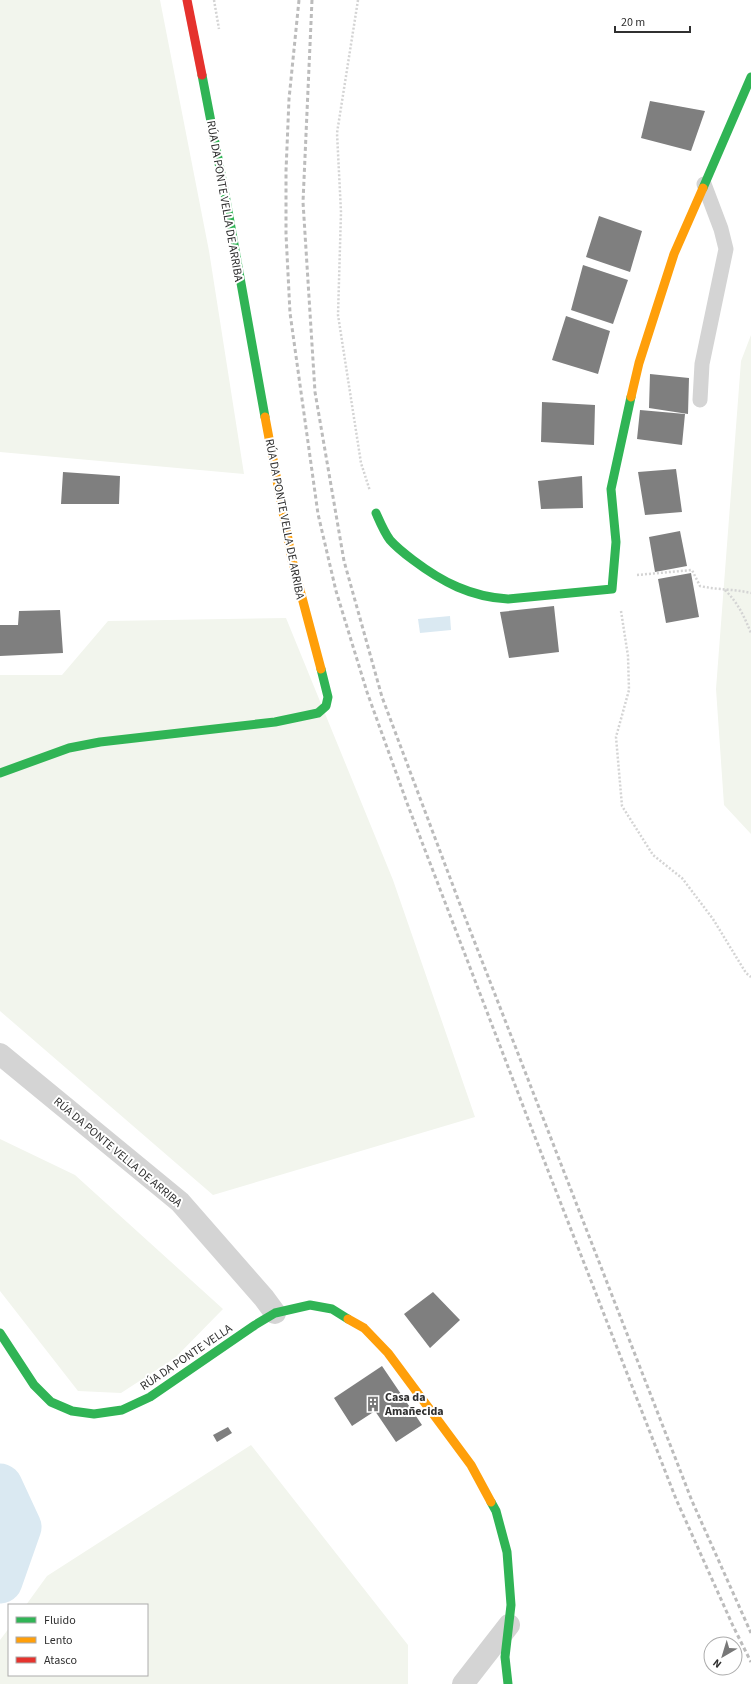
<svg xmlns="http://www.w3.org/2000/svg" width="751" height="1684" font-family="'Source Sans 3',sans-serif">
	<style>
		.green { fill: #f2f5ed }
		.water { fill: #dae9f2 }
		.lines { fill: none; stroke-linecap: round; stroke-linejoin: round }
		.river { stroke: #dae9f2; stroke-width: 45 }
		.building { fill: #7f7f7f }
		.path { stroke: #d4d4d4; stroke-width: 2.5; stroke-dasharray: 2 2; stroke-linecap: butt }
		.lane { stroke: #d4d4d4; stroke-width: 15 }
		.street { stroke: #d4d4d4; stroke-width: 22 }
		.fast { stroke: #30b455; stroke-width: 9 }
		.slow { stroke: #ff9f0a; stroke-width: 9 }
		.jam { stroke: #e5322d; stroke-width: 9 }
		.rail { stroke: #bcbcbc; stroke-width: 3; stroke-dasharray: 4 3; stroke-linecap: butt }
		.labels { text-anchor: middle; stroke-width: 4; stroke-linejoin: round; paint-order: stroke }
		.street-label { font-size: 12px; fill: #303030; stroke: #fff }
		.poi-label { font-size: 12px; font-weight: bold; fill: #303030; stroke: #fff; text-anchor: start }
	</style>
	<rect width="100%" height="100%" fill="#fff"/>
	<path class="green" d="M0 0H160L209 251 244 474 0 452Z
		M751 335V834L724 805 716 689 741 361Z
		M286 618 393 880 475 1117 213 1195 0 1011V675H62L108 621Z
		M0 1139 75 1175 223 1309 175 1358 121 1393 78 1391 0 1291Z
		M251 1445 408 1645V1684H0V1640L9 1628V1675H147V1605H26L47 1576Z"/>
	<path class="water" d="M450 616 451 630 420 633 418 619Z"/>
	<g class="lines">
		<path class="river" d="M0 1486 19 1527 0 1581"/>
	</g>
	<path class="building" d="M650 101 705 111 691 151 641 138Z
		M599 216 642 231 630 272 586 257Z
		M583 265 628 280 613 324 571 310Z
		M566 316 610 331 598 374 552 360Z
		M650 374 689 378 688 414 649 408Z
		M542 402 595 405 594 445 541 442Z
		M640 410 685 414 682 445 637 439Z
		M676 469 682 512 645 515 638 472Z
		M63 472 120 476 119 504H61Z
		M582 476 583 508 541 509 538 481Z
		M680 531 687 566 655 572 649 537Z
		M691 573 699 617 666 623 658 579Z
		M554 606 559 652 509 658 500 612Z
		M60 610 63 653 0 656V625H18L19 611Z
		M433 1292 460 1320 430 1348 404 1314Z
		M382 1366 422 1425 396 1442 375 1411 352 1426 334 1398Z
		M228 1427 232 1433 217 1442 213 1435Z"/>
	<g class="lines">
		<path class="path" d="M214 0 219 29
			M358 0 337 133 341 212 338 315 361 463 370 491
			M637 575 692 570 700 586C718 590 734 589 751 593
			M725 590C738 603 744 616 751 633
			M621 611 628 656 629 690 616 737 622 806 653 855 682 878 713 919 746 973 751 977"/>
		<path class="lane" d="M700 400 702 364 726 249 721 229 704 184"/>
		<path class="street" d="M0 1054 180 1202 264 1298 275 1313
			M463 1684 509 1625"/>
		<path class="fast" d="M202 75 227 205 265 417
			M703 188 751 77
			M376 513C380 522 384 532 390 540 397 548 405 554 413 560 442 582 471 597 508 599L612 589 616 542 611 489 631 397
			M0 773 69 748 100 742 275 722 318 713 326 706 328 697 321 669
			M0 1333 34 1385 51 1402 72 1411 94 1414 122 1410 150 1397 255 1325 275 1313 310 1305 332 1309 348 1319
			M491 1502 496 1511 507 1552 511 1605 505 1657 508 1684"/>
		<path class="slow" d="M631 397 639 363 674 254 703 188
			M265 417 292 560 321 669
			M348 1319 364 1328 388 1353 471 1465 491 1502"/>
		<path class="jam" d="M187 0 202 75"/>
		<path class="rail" d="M299 0 289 99 286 171V234L290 313 318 514 336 591 367 692 407 803 533 1132 676 1499 733 1626 751 1662
			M312 0 303 202 315 392 344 561 382 697 461 907 692 1501 751 1633"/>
	</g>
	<defs>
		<symbol id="building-bare" viewBox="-9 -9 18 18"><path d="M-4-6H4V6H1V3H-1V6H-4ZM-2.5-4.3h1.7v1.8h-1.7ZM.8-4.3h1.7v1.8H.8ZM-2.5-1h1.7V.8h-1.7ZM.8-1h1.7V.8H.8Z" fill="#787878" stroke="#fff" stroke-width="2.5" paint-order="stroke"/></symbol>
	</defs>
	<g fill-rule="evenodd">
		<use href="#building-bare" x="362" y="1393" width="22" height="22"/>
	</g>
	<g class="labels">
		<g class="street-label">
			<text transform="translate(225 201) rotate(80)" y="4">RÚA DA PONTE VELLA DE ARRIBA</text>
			<text transform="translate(285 519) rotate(79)" y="4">RÚA DA PONTE VELLA DE ARRIBA</text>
			<text transform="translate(118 1152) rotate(40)" y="4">RÚA DA PONTE VELLA DE ARRIBA</text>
			<text transform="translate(186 1357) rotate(-34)" y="4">RÚA DA PONTE VELLA</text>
		</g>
		<g class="poi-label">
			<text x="385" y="1401">Casa da<tspan x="385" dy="14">Amañecida</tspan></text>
		</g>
	</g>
	<rect x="8" y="1604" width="140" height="72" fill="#ffffff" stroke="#acacac"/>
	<rect x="16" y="1617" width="20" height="6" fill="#30b455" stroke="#acacac"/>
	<text x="44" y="1624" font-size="12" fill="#303030">Fluido</text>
	<rect x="16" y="1637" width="20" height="6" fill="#ff9f0a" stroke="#acacac"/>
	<text x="44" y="1644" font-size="12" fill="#303030">Lento</text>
	<rect x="16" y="1657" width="20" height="6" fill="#e5322d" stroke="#acacac"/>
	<text x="44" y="1664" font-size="12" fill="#303030">Atasco</text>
	<g transform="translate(723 1656) rotate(218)"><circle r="19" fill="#ffffff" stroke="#acacac"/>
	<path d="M0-3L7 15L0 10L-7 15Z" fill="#787878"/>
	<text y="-6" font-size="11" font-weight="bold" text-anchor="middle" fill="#303030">N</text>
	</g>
	<path d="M615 26v6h75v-6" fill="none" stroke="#303030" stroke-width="2"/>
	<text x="621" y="26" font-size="12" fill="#303030" stroke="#ffffff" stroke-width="3" paint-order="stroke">20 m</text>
</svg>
